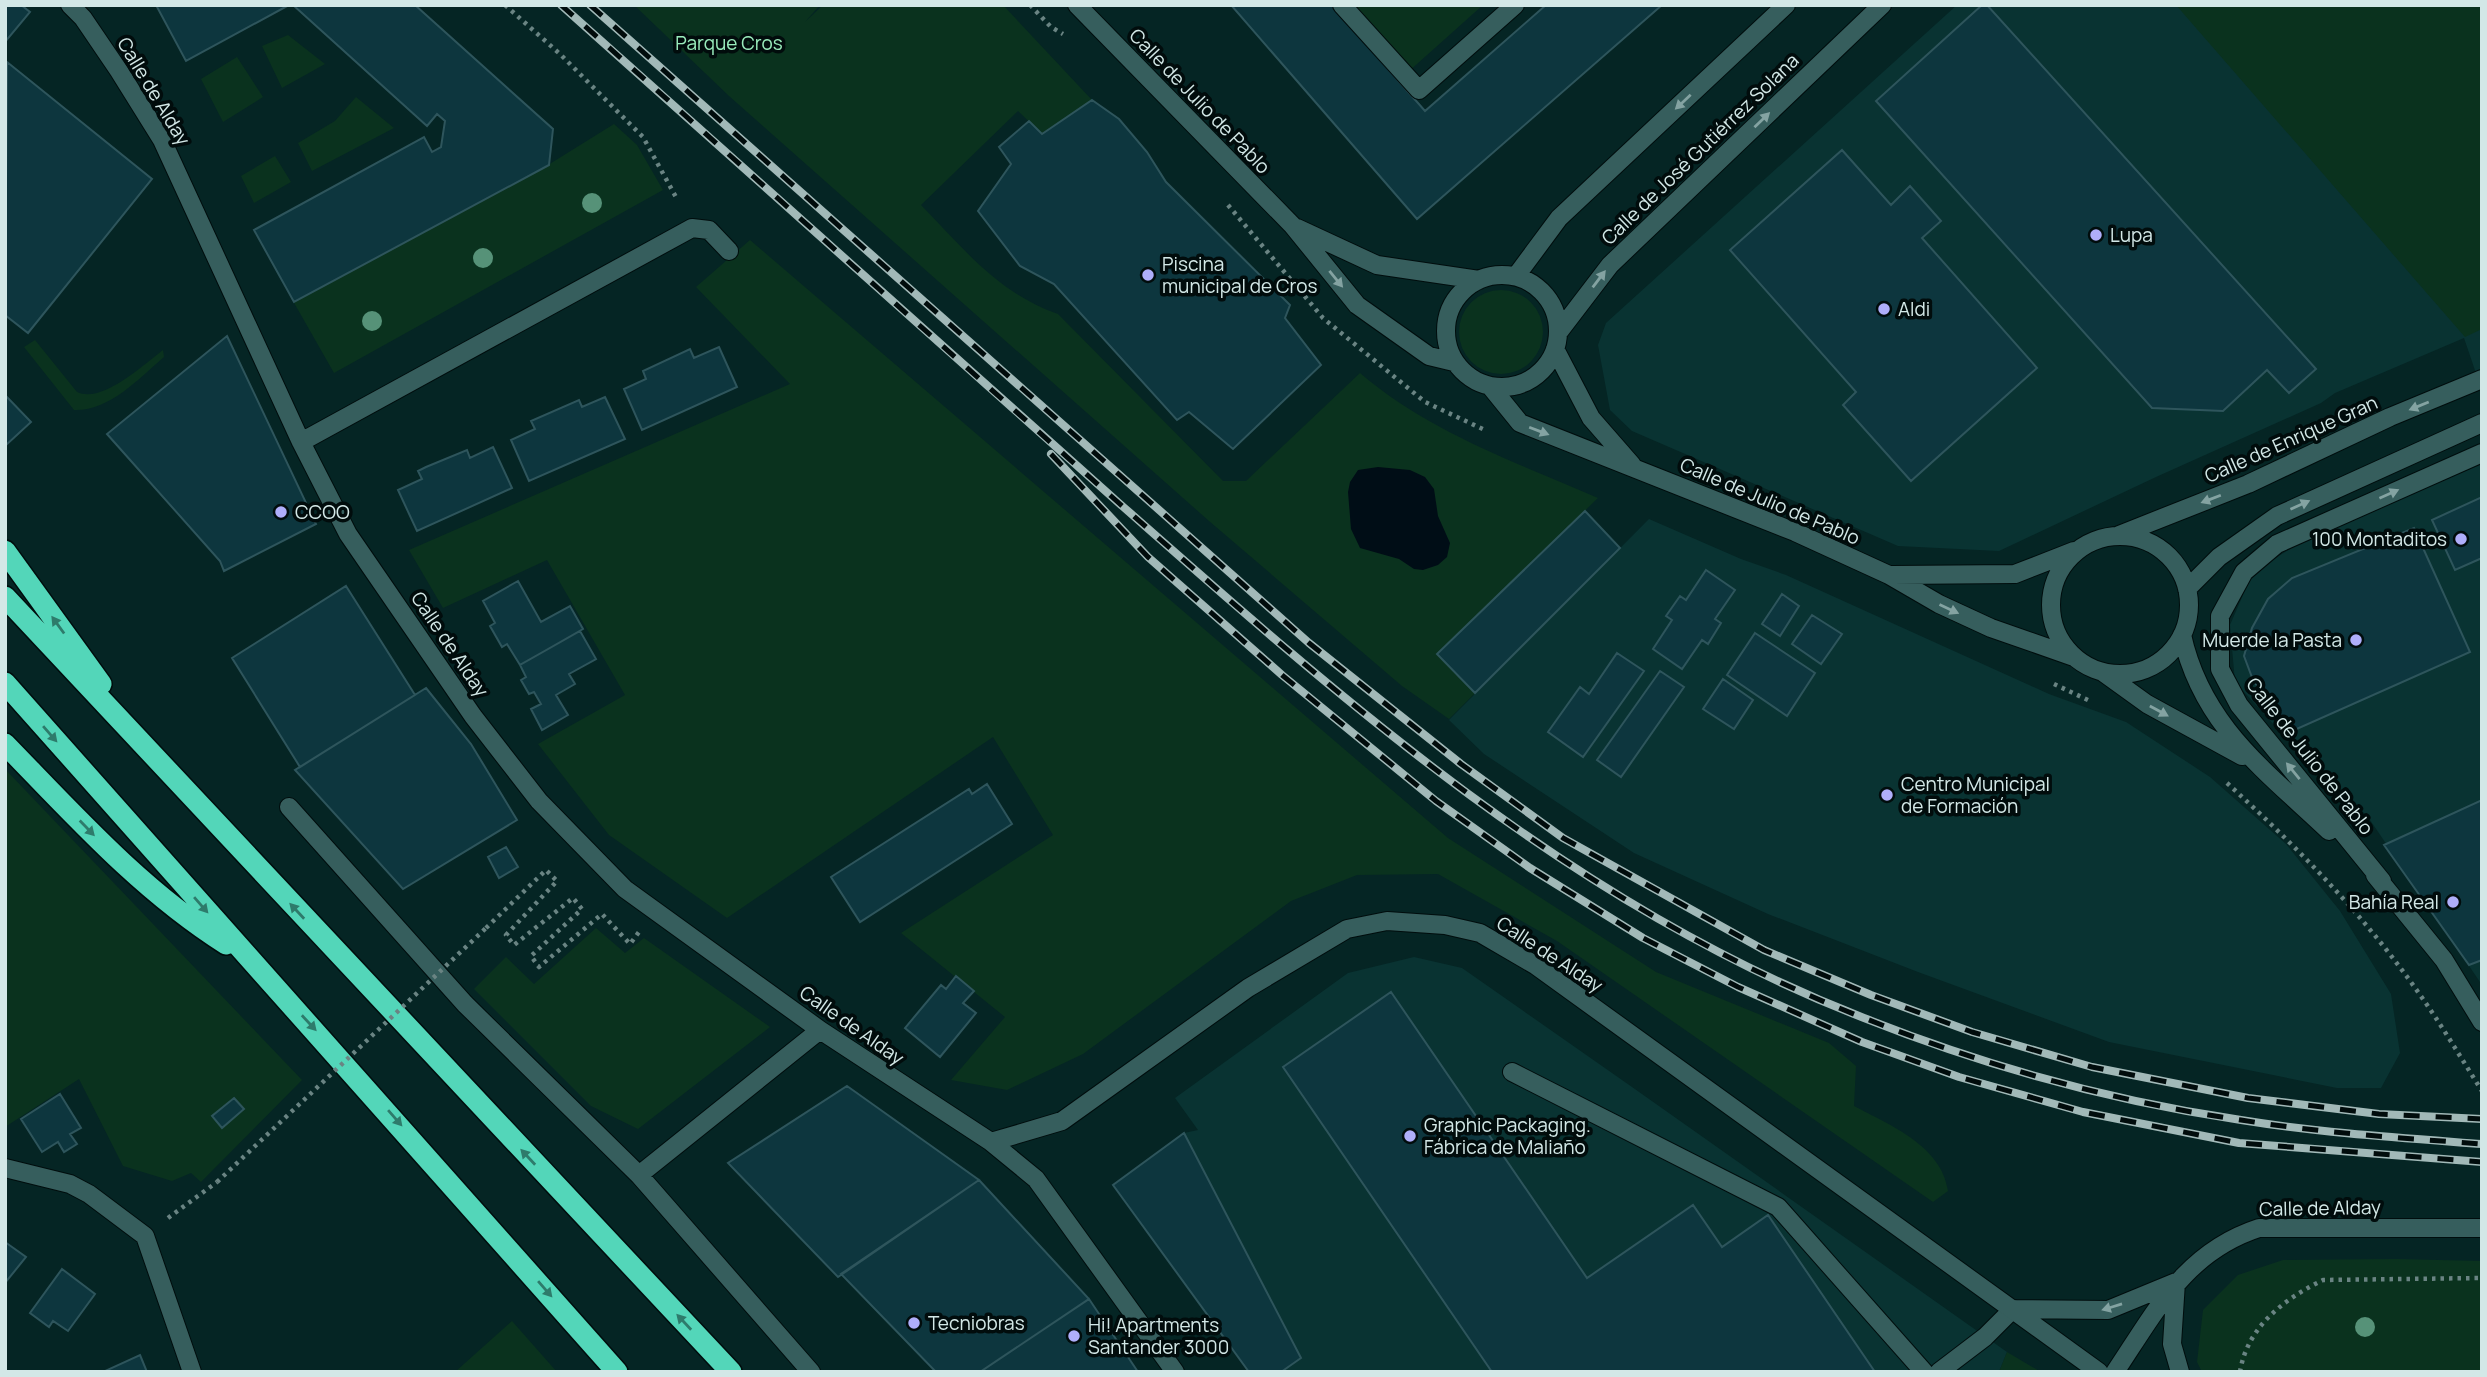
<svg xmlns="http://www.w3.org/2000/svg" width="2487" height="1377" font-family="Manrope,sans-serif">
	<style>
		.built { fill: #093332 }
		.green { fill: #0a321e }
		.water { fill: #000d16 }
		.building { fill: #0d363e; stroke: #2e555c; stroke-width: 2 }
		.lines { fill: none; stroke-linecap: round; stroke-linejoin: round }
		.lane-casing { stroke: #000d0d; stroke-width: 20 }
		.street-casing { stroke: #000d0d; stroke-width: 20 }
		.highway-casing { stroke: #000d0d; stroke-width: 24 }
		.path { stroke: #6a8483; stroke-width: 4.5; stroke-dasharray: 3.5 5; stroke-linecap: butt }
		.lane { stroke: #365e5d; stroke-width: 18 }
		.street { stroke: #365e5d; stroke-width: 18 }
		.highway { stroke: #53d6b9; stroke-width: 21 }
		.rail-casing { stroke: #a2b9b8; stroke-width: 8 }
		.rail { stroke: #010c0c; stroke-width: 5; stroke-dasharray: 16; stroke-linecap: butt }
		.path-bridge { stroke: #6a8483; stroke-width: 4.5; stroke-dasharray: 3.5 5; stroke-linecap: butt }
		.tree { fill: #569278 }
		.oneway { fill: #84a3a2 }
		.oneway2 { fill: #2e7b6b }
		.poi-dot { fill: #afaefa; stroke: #010c0c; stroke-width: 2.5 }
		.labels { text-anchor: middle; stroke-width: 7; stroke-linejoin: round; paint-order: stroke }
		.park-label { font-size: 19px; fill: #99ecbc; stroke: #010c0c }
		.street-label { font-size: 19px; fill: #d3e8e7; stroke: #010c0c }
		.poi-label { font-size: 19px; fill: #d3e8e7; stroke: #010c0c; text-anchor: start }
	</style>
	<rect width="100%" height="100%" fill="#052524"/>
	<path class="built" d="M1957 5H2482V391L2464 338 2335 393 2321 403 2156 477 1999 551 1898 546 1632 431 1610 410 1598 345 1606 323Z
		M2482 464V985L2368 817 2275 726 2235 682 2230 625 2253 572 2311 536Z
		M1649 519 1741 559 1786 575 2049 694 2126 722 2210 777 2286 844 2340 911 2391 994 2400 1053 2381 1088H2337L2109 1042 1918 972 1768 914 1634 853 1484 754 1449 720Z
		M1414 957 1462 968 1632 1087 2007 1352 1999 1372H1281L1184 1133 1198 1130 1175 1098 1348 973Z"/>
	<path class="green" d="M634 5H820L805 22 823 5H1003L1092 100 1042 134 1018 111 921 205C965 250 998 293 1058 314L1223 481H1246L1360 373C1429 432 1515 462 1598 498L1437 654 1475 693 1449 719 1402 686 1209 521 729 96Z
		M1332 5H1483L1398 81Z
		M2176 5H2482V329L2465 337Z
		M288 35 325 64 282 88 262 46Z
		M237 57 263 97 223 122 201 79Z
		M356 97 394 128 312 171 298 143 335 121Z
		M614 124 637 145 663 190 334 373 293 301 548 165Z
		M275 156 291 182 254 203 241 176Z
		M750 240 1448 838 1656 972 1829 1043 1856 1066 1854 1106C1890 1125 1942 1146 1948 1191L1933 1202 1557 941 1438 874 1357 875 1291 901 1083 1054 1007 1090 951 1080 1005 1017 901 933 1053 835 993 737 727 918 609 835 538 744 625 695 547 560 443 608 409 550 790 384 696 287Z
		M1459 332a42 42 0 1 1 84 0a42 42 0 1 1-84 0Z
		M35 340 77 392C102 404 143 365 163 350L164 357C138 379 110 411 74 410L24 347Z
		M5 769 302 1080 201 1182 191 1173 172 1181 123 1166 79 1079 5 1127Z
		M596 928 625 953 644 938 770 1027 638 1129 591 1106 474 989 506 957 534 984Z
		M2396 1259 2482 1261V1372H2202L2197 1362 2203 1310 2238 1275 2283 1260Z
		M512 1321 557 1372H455Z
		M2007 1352 2041 1372H1999Z"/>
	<path class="water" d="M1378 467 1410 470 1425 477 1434 489 1438 516 1450 543 1447 557 1438 565 1423 570 1414 569 1399 559 1360 548 1351 529 1348 492 1350 482 1358 470Z"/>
	<path class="building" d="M5 5H21L30 12 5 42Z
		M156 5H289L186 61Z
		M293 5H415L553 129 549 165 294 302 254 230 424 137 432 152 441 147 445 121 437 114 427 126Z
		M1231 5H1332L1425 111 1546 5H1662L1417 219Z
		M1982 5H1987L2316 369 2289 393 2267 370 2223 411 2152 408 1876 101Z
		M7 62 152 179 28 333 5 315Z
		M1092 100 1119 119 1147 152 1166 182 1290 305 1285 318 1321 365 1233 449 1189 412 1177 420 1054 284 1020 266 978 211 1011 164 999 147 1029 121 1042 134Z
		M1842 150 1891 205 1910 186 1941 221 1922 238 2037 368 1911 481 1843 405 1856 392 1730 250Z
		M227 336 316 524 224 571 220 561 107 434Z
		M719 347 737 387 642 430 624 389 646 379 643 371 690 349 694 358Z
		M5 395 31 422 5 446Z
		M605 397 625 439 529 481 511 440 535 429 531 421 579 400 582 407Z
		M493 447 512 488 417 531 398 490 422 479 418 471 426 467 467 450 470 458Z
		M2482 497V558L2455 570 2432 520Z
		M1585 511 1620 548 1475 693 1437 654Z
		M2414 528 2470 652 2290 732 2253 680 2244 656 2252 628 2268 599 2292 578Z
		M1706 570 1735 590 1715 619 1721 623 1708 644 1702 640 1682 669 1653 649 1672 620 1666 616 1680 596 1686 600Z
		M518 581 541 622 570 606 583 629 520 665 507 644 502 647 490 626 495 623 483 601Z
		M346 586 415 695 300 767 232 658Z
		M1782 594 1799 606 1780 636 1762 624Z
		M1812 615 1842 634 1821 664 1792 644Z
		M580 631 596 659 569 674 575 684 556 695 568 715 542 730 531 709 541 704 534 692 529 694 521 680 526 677 520 665Z
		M1755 633 1815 673 1787 716 1727 675Z
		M1617 653 1644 671 1583 757 1548 732 1580 687 1589 694Z
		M1660 671 1684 687 1621 777 1597 760Z
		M1723 679 1753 700 1734 729 1703 709Z
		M426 688 471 744 517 820 403 889 295 770Z
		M987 784 1012 824 860 922 831 877 969 789 972 794Z
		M2482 800V960L2469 965 2384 845Z
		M506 847 518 867 499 878 488 857Z
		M956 976 974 991 963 1003 976 1013 940 1057 905 1028 941 985 946 989Z
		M1391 992 1587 1278 1693 1205 1722 1247 1768 1215 1875 1372H1492L1283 1067Z
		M847 1086 979 1180 838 1277 728 1163Z
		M60 1094 81 1128 70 1134 77 1144 64 1152 58 1142 42 1152 21 1119Z
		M234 1098 244 1109 222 1128 212 1116Z
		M1184 1133 1301 1358 1281 1372H1249L1113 1185Z
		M979 1180 1089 1299 980 1372H936L841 1274Z
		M5 1242 26 1257 5 1283Z
		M62 1269 95 1294 68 1331 53 1321 49 1327 30 1313Z
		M1089 1299 1138 1372H980Z
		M140 1355 147 1372H104L105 1371Z"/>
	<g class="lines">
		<defs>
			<path id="lane" d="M1512 1072 1778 1207 1924 1372
				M1939 1372 1985 1337 2013 1309"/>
			<path id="street" d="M70 5 83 18 119 71 162 140 301 442 348 534 473 716 539 801 625 889 820 1030 991 1142 1036 1179 1175 1372
				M1077 5 1293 226 1357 305 1429 356 1454 362
				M1342 5 1419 90 1515 5
				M1297 228 1377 265 1479 280
				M1446 331a56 56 0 1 1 112 0a56 56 0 1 1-112 0Z
				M1516 276 1559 218 1786 5
				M1558 333 1610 265 1882 5
				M1555 349 1591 418 1632 465
				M1490 386 1520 423 1795 532 1889 575 1939 604 1991 628 2074 657
				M301 442 692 228 709 230 729 251
				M2119 535 2248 484 2390 417 2482 379
				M2051 605a69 69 0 1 1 138 0a69 69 0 1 1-138 0Z
				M1893 575 2015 574 2074 551
				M2187 589 2219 557 2277 516 2482 423
				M2182 635C2202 726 2266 771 2329 831
				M2104 673 2147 704 2242 756
				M289 807 465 1004 639 1175 811 1372
				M2375 875 2444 960 2482 1022
				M2382 881 2239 705 2220 669V616L2244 572 2277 544 2482 453
				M991 1142 1062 1121 1248 988 1347 929 1387 921 1445 925 1480 933 1535 965 2099 1372
				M5 1168 70 1184 89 1194 145 1236 192 1372
				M639 1175 820 1030
				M2014 1309 2108 1310 2176 1282 2172 1344 2180 1372
				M2115 1372C2156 1311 2185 1252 2259 1228H2482"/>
			<path id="highway" d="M5 551 101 684
				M5 597 731 1372
				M5 683 617 1372
				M5 744C75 816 141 890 226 944"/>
		</defs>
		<use href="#lane" class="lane-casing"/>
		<use href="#street" class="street-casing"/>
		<use href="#highway" class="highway-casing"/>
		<path class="path" d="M505 5 560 54 643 137 677 199
			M1030 5 1051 27 1063 34
			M1228 205 1323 318 1425 402 1487 431
			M2054 684 2088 700
			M2227 783C2297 847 2363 914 2418 992 2441 1024 2461 1058 2482 1091
			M486 928 546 870 557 881 506 935 514 945 573 898 582 909 531 956 539 967 602 914 630 944 639 932
			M168 1218 217 1182
			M2240 1372C2247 1327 2284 1299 2323 1280L2482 1278"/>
		<use href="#lane" class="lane"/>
		<use href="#street" class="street"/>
		<use href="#highway" class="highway"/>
		<defs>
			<path id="rail" d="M561 5C745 168 927 333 1111 496 1343 701 1571 904 1864 1018 1985 1066 2112 1101 2241 1120 2321 1133 2402 1138 2482 1144
				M590 5 1309 643 1461 764 1563 838 1764 950 1871 995 1972 1032 2092 1067 2248 1098 2379 1114 2482 1119
				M1051 454 1148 557 1282 675 1436 801 1530 868 1643 938 1738 987 1862 1042 1959 1077 2083 1112 2239 1143 2482 1162"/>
		</defs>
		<use href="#rail" class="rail-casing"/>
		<use href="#rail" class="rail"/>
		<path class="path-bridge" d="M217 1182 486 928"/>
	</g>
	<g class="tree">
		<circle cx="592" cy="203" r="10"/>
		<circle cx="483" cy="258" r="10"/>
		<circle cx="372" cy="321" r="10"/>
		<circle cx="2365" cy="1327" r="10"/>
	</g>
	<defs><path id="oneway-solid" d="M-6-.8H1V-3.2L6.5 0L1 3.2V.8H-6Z" transform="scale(1.75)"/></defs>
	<g class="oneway">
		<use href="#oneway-solid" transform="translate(1683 102) rotate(137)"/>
		<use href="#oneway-solid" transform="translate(1762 120) rotate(-44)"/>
		<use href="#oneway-solid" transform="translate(1336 279) rotate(51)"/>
		<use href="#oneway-solid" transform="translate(1599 279) rotate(-53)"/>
		<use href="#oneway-solid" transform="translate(2419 406) rotate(158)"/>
		<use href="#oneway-solid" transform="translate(1539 431) rotate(21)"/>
		<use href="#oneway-solid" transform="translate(2389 494) rotate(-24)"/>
		<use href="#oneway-solid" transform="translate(2211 499) rotate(159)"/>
		<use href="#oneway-solid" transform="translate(2300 505) rotate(-24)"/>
		<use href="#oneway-solid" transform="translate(1949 609) rotate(25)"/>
		<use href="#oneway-solid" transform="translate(2159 711) rotate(29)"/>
		<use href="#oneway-solid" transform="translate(2293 771) rotate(-129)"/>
		<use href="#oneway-solid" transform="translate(2112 1307) rotate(163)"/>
	</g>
	<g class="oneway2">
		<use href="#oneway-solid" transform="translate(58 625) rotate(-126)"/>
		<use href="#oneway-solid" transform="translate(50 734) rotate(49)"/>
		<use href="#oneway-solid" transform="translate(87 828) rotate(46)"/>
		<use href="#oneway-solid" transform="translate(201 905) rotate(49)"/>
		<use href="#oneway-solid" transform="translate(297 911) rotate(-133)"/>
		<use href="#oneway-solid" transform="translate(309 1023) rotate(47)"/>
		<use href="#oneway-solid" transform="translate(395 1118) rotate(49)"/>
		<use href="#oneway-solid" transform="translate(528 1157) rotate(-133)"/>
		<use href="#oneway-solid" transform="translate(545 1289) rotate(49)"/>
		<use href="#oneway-solid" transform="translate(684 1322) rotate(-133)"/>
	</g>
	<g class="poi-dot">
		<circle cx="2096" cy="235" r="7"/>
		<circle cx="1148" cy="275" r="7"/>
		<circle cx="1884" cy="309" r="7"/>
		<circle cx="281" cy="512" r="7"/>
		<circle cx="2461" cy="539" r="7"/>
		<circle cx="2356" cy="640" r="7"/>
		<circle cx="1887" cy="795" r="7"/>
		<circle cx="2453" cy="902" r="7"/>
		<circle cx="1410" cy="1136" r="7"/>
		<circle cx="914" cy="1323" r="7"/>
		<circle cx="1074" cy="1336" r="7"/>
	</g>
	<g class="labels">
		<g class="park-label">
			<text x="729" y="50">Parque Cros</text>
		</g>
		<g class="street-label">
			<text transform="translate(154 91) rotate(59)" y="7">Calle de Alday</text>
			<text transform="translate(1200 101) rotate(46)" y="7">Calle de Julio de Pablo</text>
			<text transform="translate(1700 149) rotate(-44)" y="7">Calle de José Gutiérrez Solana</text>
			<text transform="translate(2291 439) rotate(-24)" y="7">Calle de Enrique Gran</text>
			<text transform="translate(1770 501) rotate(23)" y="7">Calle de Julio de Pablo</text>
			<text transform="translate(450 644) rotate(56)" y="7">Calle de Alday</text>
			<text transform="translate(2310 756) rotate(52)" y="7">Calle de Julio de Pablo</text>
			<text transform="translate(1550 954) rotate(33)" y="7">Calle de Alday</text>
			<text transform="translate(852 1025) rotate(35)" y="7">Calle de Alday</text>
			<text transform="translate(2320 1208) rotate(-1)" y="7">Calle de Alday</text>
		</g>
		<g class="poi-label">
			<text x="2110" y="242">Lupa</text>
			<text x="1162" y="271">Piscina<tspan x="1162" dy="22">municipal de Cros</tspan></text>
			<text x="1898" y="316">Aldi</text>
			<text x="295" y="519">CCOO</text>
			<text x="2447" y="546" text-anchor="end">100 Montaditos</text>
			<text x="2342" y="647" text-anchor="end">Muerde la Pasta</text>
			<text x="1901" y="791">Centro Municipal<tspan x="1901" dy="22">de Formación</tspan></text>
			<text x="2439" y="909" text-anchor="end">Bahía Real</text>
			<text x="1424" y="1132">Graphic Packaging.<tspan x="1424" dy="22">Fábrica de Maliaño</tspan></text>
			<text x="928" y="1330">Tecniobras</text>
			<text x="1088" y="1332">Hi! Apartments<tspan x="1088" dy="22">Santander 3000</tspan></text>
		</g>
	</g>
	<rect width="2487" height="1377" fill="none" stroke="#d3e8e7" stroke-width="14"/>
</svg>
